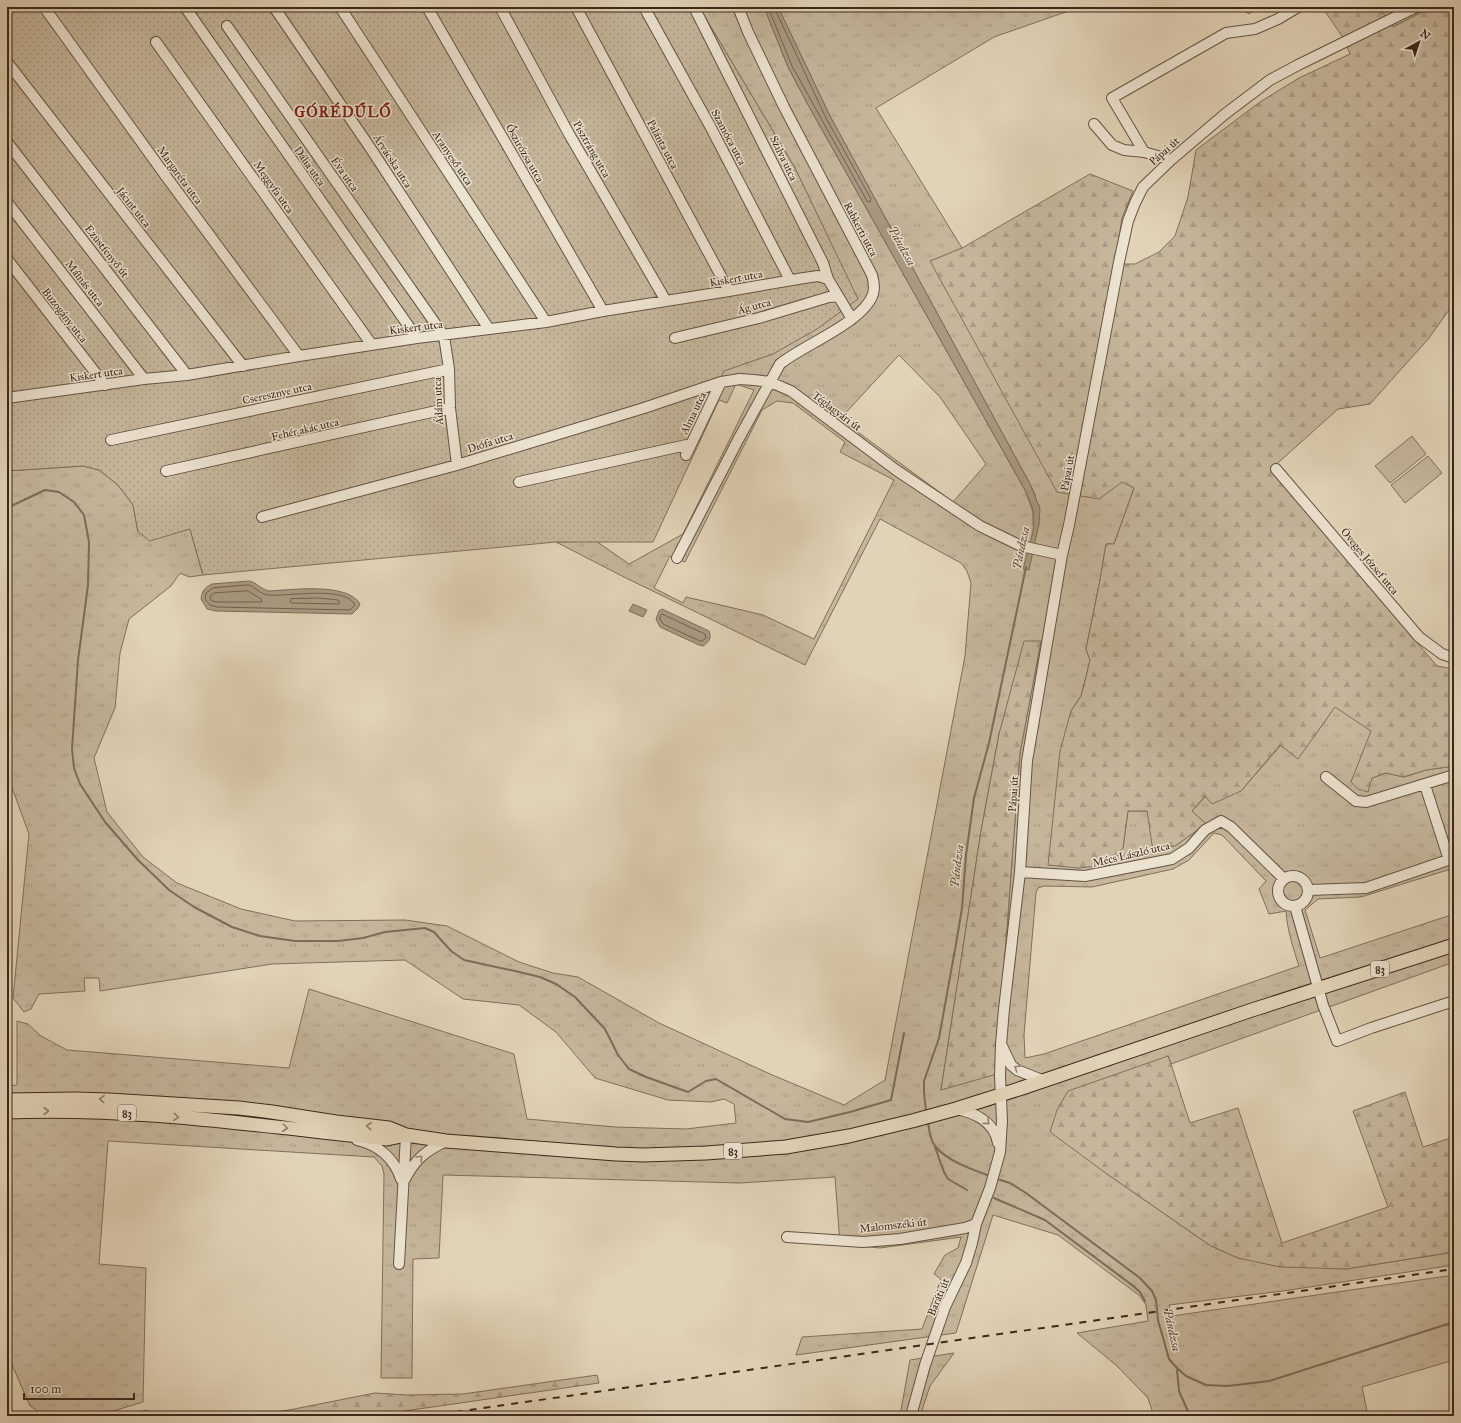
<svg xmlns="http://www.w3.org/2000/svg" width="1461" height="1423" font-family="'IM FELL Great Primer',serif">
	<style>
		.grass { fill: url(#grass-tufts); stroke: #806f5c; fill-rule: evenodd }
		.forest { fill: url(#forest-firs); stroke: #806f5c }
		.garden { fill: url(#garden-dots); stroke: #806f5c }
		.pitch { fill: #c5b69c; stroke: #806f5c }
		.water { fill: #a99982; stroke: #7d6c59 }
		.lines { fill: none; stroke-linecap: round; stroke-linejoin: round }
		.shore { stroke: #72604e; stroke-width: 1 }
		.stream { stroke: #7d6c59; stroke-width: 2 }
		.minor-casing { stroke: #645342; stroke-width: 12 }
		.major-casing { stroke: #3b281b; stroke-width: 15 }
		.minor { stroke: #ece2d0; stroke-width: 10 }
		.major { stroke: #e1d3b7; stroke-width: 13 }
		.rail { stroke: #3b281b; stroke-width: 2; stroke-dasharray: 7 7; stroke-linecap: butt }
		.oneway { stroke: #948576 }
		.oneway2 { stroke: #8e7e69 }
		.labels { text-anchor: middle; stroke-width: 3; stroke-linejoin: round; paint-order: stroke }
		.shield { fill: #ece2d0; stroke: #706051; stroke-width: 1 }
		.shield-label { font-size: 10px; font-weight: bold; fill: #3b281b }
		.street-label { font-size: 11px; fill: #3b281b; stroke: #ece2d0 }
		.water-label { font-size: 12px; font-style: italic; fill: #5c4a3a; stroke: #ece2d0 }
		.district-label { font-size: 15px; font-weight: bold; letter-spacing: 1px; fill: #7a1f14; stroke: #ece2d0 }
	</style>
	<defs>
		<pattern id="grass-tufts" width="24" height="20" patternUnits="userSpaceOnUse"><rect width="24" height="20" fill="#c5b69c"/><path d="M3 7l-1-3M5 7V3M7 7l1-3M15 17l-1-3M17 17v-4M19 17l1-3" fill="none" stroke="#aa9c86"/></pattern>
		<pattern id="forest-firs" width="22" height="20" patternUnits="userSpaceOnUse"><rect width="22" height="20" fill="#c5b69c"/><path d="M5 1l3.5 6h-7zM16 11l3.5 6h-7z" fill="#aa9c86"/></pattern>
		<pattern id="garden-dots" width="8" height="8" patternUnits="userSpaceOnUse"><rect width="8" height="8" fill="#c5b69c"/><path d="M2 2h.1M6 6h.1" fill="none" stroke="#aa9c86" stroke-width="1.8" stroke-linecap="round"/></pattern>
	</defs>
	<rect width="100%" height="100%" fill="#e1d3b7"/>
	<filter id="stains"><feTurbulence type="fractalNoise" baseFrequency=".005" numOctaves="4"/><feColorMatrix values="0 0 0 0 .2 0 0 0 0 .09 0 0 0 0 .02 0 0 0 .5 -.17"/></filter>
	<radialGradient id="worn" r=".72"><stop offset=".6" stop-color="#630" stop-opacity="0"/><stop offset="1" stop-color="#630" stop-opacity=".3"/></radialGradient>
	<path class="grass" d="M699 7H764L788 67 807 103 1025 490 1033 512V526L1039 523 1035 494 1030 484 830 116 778 7H1080L994 37 876 108 962 248 931 261 1099 499 1122 481 1134 488 1114 544H1106L1100 580 1086 649 1090 660 1086 677 1081 696 1071 711 1123 848 1128 811H1147L1175 846 1206 824 1192 811 1206 796 1241 791 1281 745 1297 758 1323 724 1335 706 1372 731 1351 782 1372 778 1386 773 1404 777 1426 770 1454 766V868L1361 897 1318 899 1305 910 1320 958 1454 914V962L1171 1064 1168 1056 1107 1174 1211 1246 1238 1258 1346 1269 1454 1252V1265L1283 1291 1169 1305 1172 1316 1454 1275V1360L1362 1387 1368 1416H1154L1148 1398 1116 1365 1077 1333 1148 1321 1146 1305 1140 1296 1058 1235 993 1215 956 1333 796 1355 802 1337 922 1329 941 1279 934 1274 945 1255 958 1248 961 1237 880 1248 840 1244 835 1177 740 1183 443 1175 439 1258 413 1259 412 1378H381L384 1174 382 1166 374 1157 108 1141 99 1264 146 1268 143 1402 97 1416H45L30 1406 12 1365H7V1086L17 1085V1021L28 1024 41 1036 67 1050 289 1068 309 989 514 1054 527 1119 615 1127 686 1129 736 1123 734 1104 724 1099 711 1102 668 1100 595 1078 556 1032 519 1005 463 999 405 960 272 964 100 991 99 978H84L85 991 39 994 31 1009 24 1012 13 998 29 834 7 774V471L83 466 99 470 118 485 133 505 138 532 190 529 203 575 189 577 180 573 171 586 129 619 120 653 115 708 94 758 107 812 143 857 177 883 241 909 295 921 405 920 447 926 519 962 553 973 578 977 659 1023 770 1074 844 1105 885 1080 965 656 971 583 967 571 961 563 880 519 805 665 626 578 556 542 596 541 629 564 683 534 754 390 736 384 727 403 711 397 724 370 773 354 857 299 795 168ZM899 355 940 397 986 464 953 502 840 419ZM777 401 793 403 845 442 840 452 894 480 814 639 763 615 686 597 683 603 654 588 670 556 685 562 762 410ZM1041 641 1020 753 1006 941 941 1090 981 831 999 734ZM1214 833 1222 835 1266 881 1259 889 1269 914 1286 911C1287 929 1293 948 1299 966L1044 1054 1025 1058 1024 1035 1036 892 1038 888 1044 886 1092 887 1173 869 1189 860Z
		M1238 7H1259L1249 14Z
		M1381 7H1432L1393 27 1379 8Z
		M954 1353 930 1386 923 1407 922 1416H900L910 1360Z"/>
	<path class="forest" d="M1322 7H1381L1379 8 1393 27 1432 7H1454L1453 17H1454V303L1429 338 1370 404 1338 409 1270 470 1437 666 1454 669V766L1426 770 1403 777 1386 773 1372 778 1368 792 1358 789 1351 782 1371 731 1335 707 1298 759 1280 745 1241 791 1212 804 1205 796 1192 811 1206 824 1175 846 1153 851 1147 811H1128L1123 848 1110 865 1078 868 1048 865 1060 751 1071 711 1081 696 1086 677 1090 660 1086 649 1100 580 1106 544H1114L1134 488 1122 482 1099 499 1057 492 930 261 962 248 1090 174 1133 191 1122 218 1115 264H1135L1159 252 1175 236 1188 197 1196 150 1260 102 1299 78 1350 54 1344 39Z
		M1024 641H1041L1020 753 1006 941 997 1074 941 1090 981 831 999 734Z
		M1168 1056 1171 1064 1190 1123 1238 1108 1282 1243 1388 1207 1353 1111 1405 1092 1423 1147 1454 1137V1252L1346 1269 1280 1267 1238 1258 1211 1246 1107 1174 1050 1132 1057 1110 1068 1091Z
		M597 1375 599 1383 370 1416H247L289 1410 375 1393 407 1395 463 1394Z
		M146 1410 163 1416H127Z"/>
	<path class="garden" d="M7 7H699L795 168 858 299 817 329 773 354 724 371 711 397 719 400 653 542H556L203 575 190 529 150 541 138 532 133 505 118 485 99 470 83 466 7 471Z"/>
	<path class="pitch" d="M1412 436 1426 454 1390 483 1375 466Z
		M1428 456 1442 473 1405 503 1391 485Z"/>
	<path class="water" d="M764 7H778L830 116 1030 484 1040 509 1039 523 1029 570 1023 569C1027 552 1037 528 1033 511 1032 504 1028 497 1025 490L807 103 788 67Z
		M249 581C256 582 260 589 269 591 290 590 348 582 360 604L358 608 352 614 216 611 207 609 201 599C202 591 204 588 212 584Z
		M633 604 647 610 643 617 629 611Z
		M662 609 709 631C712 638 709 642 703 646L699 645 660 627 656 619 659 611Z"/>
	<g class="lines">
		<path class="shore" d="M768 7 792 66 867 201 870 202 871 199 826 118 774 7
			M249 585C256 588 260 594 268 595 287 597 346 585 355 605L350 610 217 607 210 605 205 599 206 593 213 588Z
			M248 591 261 599 262 602H217L212 601 210 598 211 595 214 593Z
			M319 598 338 600 340 603 338 604 292 603 290 602 291 599Z
			M662 614 705 634 706 638 702 641H700L663 624 660 619Z"/>
		<path class="stream" d="M7 508 45 490 59 492 74 502 84 515 89 542 88 585 78 660 72 749 74 768 80 784 105 822 138 860 169 890 194 907 232 927 260 936 295 941H338L363 938 385 932 425 928 434 932 451 951 464 960 515 971 540 977 556 984 575 997 605 1029 618 1055 629 1069 646 1077 688 1092 706 1081 716 1079 785 1119 808 1122 850 1112 891 1100 904 1033
			M926 1111 924 1093V1081L939 1038 956 944 962 908 966 855 974 798 989 743 1026 567
			M928 1122C929 1129 930 1140 935 1146 947 1161 973 1170 990 1176
			M935 1147 944 1172 948 1179 967 1190
			M997 1179 1010 1183 1026 1193 1140 1278 1152 1291 1156 1300 1158 1320 1169 1359 1177 1368 1186 1376 1206 1385 1228 1386 1269 1381 1454 1322
			M994 1198 1045 1220 1132 1285 1140 1292 1145 1301
			M1177 1370 1179 1391 1190 1416"/>
		<defs>
			<path id="minor" d="M44 7 165 175 299 356
				M185 7 417 338
				M274 7 371 149 489 329
				M340 7 546 322
				M427 7 603 311
				M500 7 569 134 666 301
				M576 7 729 291
				M644 7 710 126 790 280
				M694 7 823 263 828 279 852 319
				M227 26 444 336 449 369 450 408 457 465
				M156 42 372 345
				M7 62 243 366
				M1094 124 1112 145 1124 150 1144 152 1171 160
				M7 142 187 375
				M1144 152 1112 98 1226 33 1255 29 1278 19 1298 7
				M7 202 144 379
				M7 259 105 385
				M675 338 759 318 829 297 838 296
				M7 398 144 379 187 375 299 356 417 338 546 322 603 311 729 291 804 278 818 276 828 279
				M111 440 449 369
				M686 455 721 382
				M1276 469 1419 637 1442 654 1454 658
				M166 471 450 408
				M519 482 691 444
				M262 517 457 465 644 408 721 382 740 379 754 380 770 382 791 391 896 470 980 526 1021 546 1062 555
				M677 558 738 440 780 364C803 345 864 322 873 294 875 287 874 282 872 275L784 107 748 32 738 7
				M1326 777 1356 801 1366 802 1454 775
				M1425 785 1449 860
				M1020 872 1085 876 1172 859 1189 848 1205 830 1221 821 1231 827 1283 878
				M1278 891a15 15 0 1 1 30 0a15 15 0 1 1-30 0Z
				M1308 890 1366 888 1454 858
				M1295 906 1323 1005 1337 1041 1371 1028 1454 1001
				M1002 1046 1011 1065 1017 1070 1042 1080
				M956 1109C975 1113 994 1121 998 1143
				M357 1140C378 1145 394 1158 401 1179
				M405 1179C416 1158 426 1151 446 1141
				M787 1237 863 1242 900 1239 965 1228 976 1224
				M399 1264 406 1135
				M911 1416 925 1365 945 1307 966 1263 972 1243 976 1224 990 1188 1000 1152 1002 1121 1000 1076 1001 1045 1004 1009 1020 872 1027 761 1062 555 1069 525 1119 262 1128 221 1135 203 1143 187 1171 160 1225 114 1270 80 1298 65 1416 7"/>
			<path id="major" d="M7 1100 76 1099 109 1100 239 1108 272 1112 336 1122 389 1128 406 1135 446 1141 616 1154 643 1155 706 1153 786 1147 849 1136 912 1121 956 1109 1022 1088 1252 1010 1454 945
				M7 1112C135 1107 260 1126 387 1139L406 1135"/>
		</defs>
		<use href="#minor" class="minor-casing"/>
		<use href="#major" class="major-casing"/>
		<use href="#minor" class="minor"/>
		<use href="#major" class="major"/>
		<path class="rail" d="M428 1416 1454 1269"/>
	</g>
	<defs><path id="oneway-chevron" d="M-2-3.5L2.5 0L-2 3.5" fill="none" stroke-width="1.6" stroke-linecap="round" stroke-linejoin="round"/></defs>
	<g class="oneway">
		<use href="#oneway-chevron" transform="translate(1017 1068) rotate(-147)"/>
		<use href="#oneway-chevron" transform="translate(987 1122) rotate(41)"/>
		<use href="#oneway-chevron" transform="translate(420 1158) rotate(-45)"/>
	</g>
	<g class="oneway2">
		<use href="#oneway-chevron" transform="translate(102 1099) rotate(-178)"/>
		<use href="#oneway-chevron" transform="translate(46 1111)"/>
		<use href="#oneway-chevron" transform="translate(176 1117) rotate(5)"/>
		<use href="#oneway-chevron" transform="translate(369 1126) rotate(-174)"/>
		<use href="#oneway-chevron" transform="translate(285 1128) rotate(7)"/>
	</g>
	<g class="labels">
		<g class="shield">
			<rect x="1371" y="961" width="18" height="16" rx="3"/>
			<rect x="118" y="1105" width="18" height="16" rx="3"/>
			<rect x="724" y="1143" width="18" height="16" rx="3"/>
		</g>
		<g class="shield-label">
			<text x="1380" y="973">83</text>
			<text x="127" y="1117">83</text>
			<text x="733" y="1155">83</text>
		</g>
		<g class="street-label">
			<text transform="translate(729 137) rotate(62)" y="4">Szamóca utca</text>
			<text transform="translate(663 144) rotate(62)" y="4">Palánta utca</text>
			<text transform="translate(592 149) rotate(60)" y="4">Pisztráng utca</text>
			<text transform="translate(1164 151) rotate(-42)" y="4">Pápai út</text>
			<text transform="translate(525 153) rotate(60)" y="4">Őszirózsa utca</text>
			<text transform="translate(453 158) rotate(56)" y="4">Aranyeső utca</text>
			<text transform="translate(784 158) rotate(64)" y="4">Szilva utca</text>
			<text transform="translate(393 161) rotate(57)" y="4">Árvácska utca</text>
			<text transform="translate(310 166) rotate(55)" y="4">Dália utca</text>
			<text transform="translate(345 174) rotate(55)" y="4">Éva utca</text>
			<text transform="translate(180 175) rotate(54)" y="4">Margaréta utca</text>
			<text transform="translate(274 187) rotate(55)" y="4">Meggyfa utca</text>
			<text transform="translate(134 207) rotate(52)" y="4">Jácint utca</text>
			<text transform="translate(861 229) rotate(62)" y="4">Rabkerti utca</text>
			<text transform="translate(107 251) rotate(52)" y="4">Ezüstfenyő út</text>
			<text transform="translate(736 278) rotate(-10)" y="4">Kiskert utca</text>
			<text transform="translate(85 283) rotate(52)" y="4">Málnás utca</text>
			<text transform="translate(754 306) rotate(-15)" y="4">Ág utca</text>
			<text transform="translate(65 315) rotate(52)" y="4">Buzogány utca</text>
			<text transform="translate(416 327) rotate(-7)" y="4">Kiskert utca</text>
			<text transform="translate(96 374) rotate(-8)" y="4">Kiskert utca</text>
			<text transform="translate(277 393) rotate(-12)" y="4">Cseresznye utca</text>
			<text transform="translate(438 401) rotate(-93)" y="4">Ádám utca</text>
			<text transform="translate(837 411) rotate(37)" y="4">Téglagyári út</text>
			<text transform="translate(693 413) rotate(-64)" y="4">Alma utca</text>
			<text transform="translate(305 429) rotate(-13)" y="4">Fehér akác utca</text>
			<text transform="translate(490 442) rotate(-17)" y="4">Diófa utca</text>
			<text transform="translate(1067 473) rotate(-80)" y="4">Pápai út</text>
			<text transform="translate(1370 561) rotate(50)" y="4">Öveges József utca</text>
			<text transform="translate(1013 794) rotate(-86)" y="4">Pápai út</text>
			<text transform="translate(1131 854) rotate(-13)" y="4">Mécs László utca</text>
			<text transform="translate(893 1225) rotate(-6)" y="4">Malomszéki út</text>
			<text transform="translate(938 1297) rotate(-67)" y="4">Baráti út</text>
		</g>
		<g class="water-label">
			<text transform="translate(902 246) rotate(61)" y="4">Pándzsa</text>
			<text transform="translate(1021 548) rotate(-78)" y="4">Pándzsa</text>
			<text transform="translate(957 866) rotate(-83)" y="4">Pándzsa</text>
			<text transform="translate(1172 1330) rotate(77)" y="4">Pándzsa</text>
		</g>
		<g class="district-label">
			<text x="343" y="117">GÓRÉDŰLŐ</text>
		</g>
	</g>
	<rect width="1461" height="1423" fill="none" stroke="#e1d3b7" stroke-width="24"/>
	<rect x="8" y="8" width="1445" height="1407" fill="none" stroke="#3b281b" stroke-width="2"/>
	<rect x="12" y="12" width="1437" height="1399" fill="none" stroke="#3b281b"/>
	<g transform="translate(1419 42) rotate(40)" stroke="#ece2d0" stroke-width="3" paint-order="stroke">
	<path d="M0-3L7 15L0 10L-7 15Z" fill="#3b281b"/>
	<text y="-6" font-size="11" font-weight="bold" text-anchor="middle" fill="#3b281b">N</text>
	</g>
	<path d="M24 1393v6h110v-6" fill="none" stroke="#3b281b" stroke-width="2"/>
	<text x="30" y="1393" font-size="12" fill="#3b281b" stroke="#ece2d0" stroke-width="3" paint-order="stroke">100 m</text>
	<rect width="100%" height="100%" filter="url(#stains)"/>
	<rect width="100%" height="100%" fill="url(#worn)"/>
</svg>
